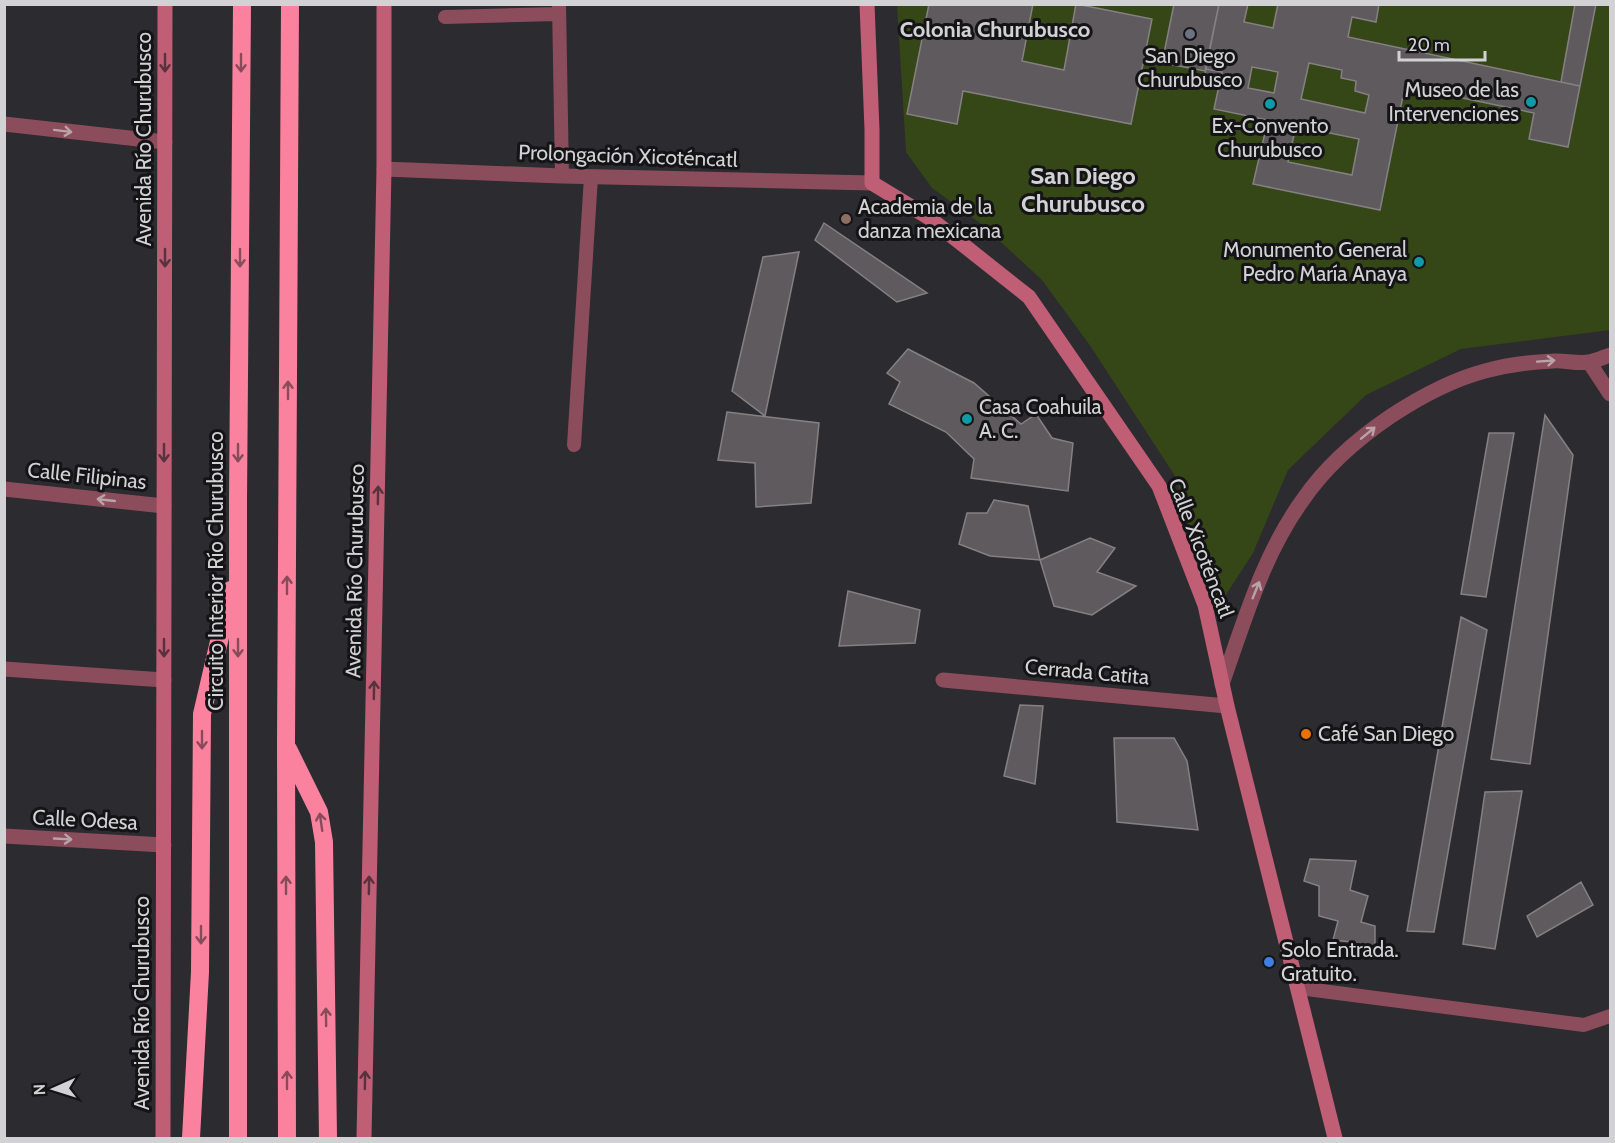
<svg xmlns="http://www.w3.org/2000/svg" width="1615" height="1143" font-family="Cabin,sans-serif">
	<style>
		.green { fill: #354617 }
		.building { fill: #5f5a5d; stroke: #858082; stroke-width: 1.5; fill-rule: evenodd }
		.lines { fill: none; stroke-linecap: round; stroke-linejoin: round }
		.lane { stroke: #8b4d5b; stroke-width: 14 }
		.street { stroke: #8b4d5b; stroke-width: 15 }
		.secondary { stroke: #bf5e75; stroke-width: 15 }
		.highway { stroke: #fb829f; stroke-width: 18 }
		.oneway { stroke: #58323c }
		.oneway2 { stroke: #884b5a }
		.oneway3 { stroke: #b9a3aa }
		.worship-dot { fill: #6b7280; stroke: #141416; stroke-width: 2 }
		.culture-dot { fill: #0f9aa8; stroke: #141416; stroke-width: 2 }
		.education-dot { fill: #8d6e63; stroke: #141416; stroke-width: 2 }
		.food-dot { fill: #e8710a; stroke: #141416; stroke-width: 2 }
		.shop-dot { fill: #3f7fe0; stroke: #141416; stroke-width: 2 }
		.labels { text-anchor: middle; stroke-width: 6; stroke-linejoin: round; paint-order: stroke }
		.poi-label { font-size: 21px; fill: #d2d1d4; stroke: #141416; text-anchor: start }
		.street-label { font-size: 21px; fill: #d2d1d4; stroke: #141416 }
		.neighbourhood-label { font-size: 22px; font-weight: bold; fill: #d2d1d4; stroke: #141416 }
		.quarter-label { font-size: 24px; font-weight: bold; fill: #d2d1d4; stroke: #141416 }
	</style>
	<rect width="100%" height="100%" fill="#2c2b2f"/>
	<path class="green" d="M897 5H1610V330L1461 349 1366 395 1288 470 1253 553 1218 607 1209 609 1177 479 1091 347 1042 280 980 223 932 188 906 152Z"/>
	<path class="building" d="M929 4H1033L1022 61 1064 70 1076 4 1152 19 1131 124 963 91 957 124 907 114Z
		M1174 4H1219L1205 71 1162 63Z
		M1219 4H1248L1244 22 1273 28 1278 4H1379L1376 22 1352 17 1348 37 1580 86 1568 147 1529 139 1534 113 1405 86 1380 210 1253 184 1268 120 1214 109 1222 72 1206 69ZM1309 63 1342 70 1341 78 1356 81 1355 91 1369 95 1365 113 1301 99ZM1252 67 1278 72 1274 93 1248 88ZM1296 126 1359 139 1352 175 1288 162Z
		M1575 4H1596L1580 86 1561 82Z
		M1206 69 1222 72 1219 87 1203 84Z
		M824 223 927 293 897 302 815 240Z
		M799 252 765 416 732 391 763 257Z
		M908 349 974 383 1021 424 1036 414 1052 438 1073 443 1068 491 971 478 974 459 946 432 889 404 900 382 887 373Z
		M727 412 819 423 811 503 756 507 755 463 718 460Z
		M1545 415 1573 455 1530 764 1491 759Z
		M1489 433H1514L1486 597 1461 594Z
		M994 500 1028 506 1040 560 990 556 959 544 967 513H987Z
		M1090 538 1115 548 1097 572 1136 586 1092 615 1054 606 1040 560Z
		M848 591 920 610 915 643 839 646Z
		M1461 617 1487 630 1434 932 1407 931Z
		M1020 705 1043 706 1035 784 1004 776Z
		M1114 738H1174L1187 761 1198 830 1117 822Z
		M1522 791 1495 949 1463 944 1485 792Z
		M1310 859 1356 861 1350 890 1368 896 1361 922 1375 926V952L1358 953 1352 942 1333 940 1338 921 1319 916V886L1304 881Z
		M1581 882 1593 905 1537 937 1527 916Z"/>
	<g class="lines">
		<path class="lane" d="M559 4 562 176
			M445 17 558 14
			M574 445 591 177
			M1299 988 1584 1025 1610 1016"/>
		<path class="street" d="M4 124 165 142
			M384 169 562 176 872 183
			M1589 362 1610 394
			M4 489 164 506
			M4 669 164 680
			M943 680 1227 706
			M1222 684C1244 622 1263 555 1302 501 1325 467 1357 439 1391 416 1420 397 1451 380 1485 371 1507 365 1530 362 1553 361 1564 360 1577 364 1589 362 1596 361 1604 357 1610 355
			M4 836 164 845"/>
		<path class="secondary" d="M867 4 872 130V183L928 217 1029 297 1159 486 1205 605 1227 706 1335 1138
			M163 1138 165 4
			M364 1138 384 169V4"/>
		<path class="highway" d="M288 749 319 812 324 842 328 1138
			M191 1138 200 972 202 714 231 590
			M238 1138V500L242 4
			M287 1138 286 744 290 4"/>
	</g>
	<defs><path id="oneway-shaft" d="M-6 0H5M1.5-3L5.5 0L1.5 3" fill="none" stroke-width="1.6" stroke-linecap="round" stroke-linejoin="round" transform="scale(1.5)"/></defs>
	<g class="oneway">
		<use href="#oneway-shaft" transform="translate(165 63) rotate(90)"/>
		<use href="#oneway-shaft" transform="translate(165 258) rotate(90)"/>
		<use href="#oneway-shaft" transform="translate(164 453) rotate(90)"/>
		<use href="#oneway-shaft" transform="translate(378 495) rotate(-89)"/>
		<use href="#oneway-shaft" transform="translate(164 648) rotate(90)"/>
		<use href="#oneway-shaft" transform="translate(374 690) rotate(-89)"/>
		<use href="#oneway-shaft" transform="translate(369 885) rotate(-89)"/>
		<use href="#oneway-shaft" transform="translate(365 1080) rotate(-89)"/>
	</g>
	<g class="oneway2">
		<use href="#oneway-shaft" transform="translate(241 63) rotate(90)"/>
		<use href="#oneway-shaft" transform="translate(240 258) rotate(90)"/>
		<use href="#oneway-shaft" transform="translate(288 390) rotate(-90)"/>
		<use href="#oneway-shaft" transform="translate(238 453) rotate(90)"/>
		<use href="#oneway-shaft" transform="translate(287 585) rotate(-90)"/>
		<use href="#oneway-shaft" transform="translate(238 648) rotate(90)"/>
		<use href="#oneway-shaft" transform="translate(202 740) rotate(90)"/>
		<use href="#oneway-shaft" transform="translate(321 822) rotate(-98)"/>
		<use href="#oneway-shaft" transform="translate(286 885) rotate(-90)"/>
		<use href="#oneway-shaft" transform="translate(201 935) rotate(90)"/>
		<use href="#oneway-shaft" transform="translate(326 1017) rotate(-91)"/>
		<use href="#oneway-shaft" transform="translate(287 1080) rotate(-90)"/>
	</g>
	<g class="oneway3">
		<use href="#oneway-shaft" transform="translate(63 131) rotate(7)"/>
		<use href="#oneway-shaft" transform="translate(1546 361) rotate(-4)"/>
		<use href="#oneway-shaft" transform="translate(1368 433) rotate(-39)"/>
		<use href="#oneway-shaft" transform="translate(106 500) rotate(-174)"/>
		<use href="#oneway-shaft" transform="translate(1256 590) rotate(-68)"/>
		<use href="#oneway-shaft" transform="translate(63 839) rotate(3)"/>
	</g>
	<circle class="worship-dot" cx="1190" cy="34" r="6"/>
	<g class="culture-dot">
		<circle cx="1531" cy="102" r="6"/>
		<circle cx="1270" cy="104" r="6"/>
		<circle cx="1419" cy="262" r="6"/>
		<circle cx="967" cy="419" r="6"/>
	</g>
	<circle class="education-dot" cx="846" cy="219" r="6"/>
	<circle class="food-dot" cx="1306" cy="734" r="6"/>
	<circle class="shop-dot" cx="1269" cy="962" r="6"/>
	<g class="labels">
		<g class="poi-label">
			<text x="1190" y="63" text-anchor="middle">San Diego<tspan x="1190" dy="24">Churubusco</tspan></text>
			<text x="1519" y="97" text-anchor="end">Museo de las<tspan x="1519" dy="24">Intervenciones</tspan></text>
			<text x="1270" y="133" text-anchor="middle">Ex-Convento<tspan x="1270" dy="24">Churubusco</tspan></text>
			<text x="858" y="214">Academia de la<tspan x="858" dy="24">danza mexicana</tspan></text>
			<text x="1407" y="257" text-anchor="end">Monumento General<tspan x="1407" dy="24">Pedro María Anaya</tspan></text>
			<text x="979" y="414">Casa Coahuila<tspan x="979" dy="24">A. C.</tspan></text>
			<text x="1318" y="741">Café San Diego</text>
			<text x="1281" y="957">Solo Entrada.<tspan x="1281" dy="24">Gratuito.</tspan></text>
		</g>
		<g class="street-label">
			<text transform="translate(144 139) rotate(-90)" y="7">Avenida Río Churubusco</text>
			<text transform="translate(628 156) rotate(2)" y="7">Prolongación Xicoténcatl</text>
			<text transform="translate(87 476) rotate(6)" y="7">Calle Filipinas</text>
			<text transform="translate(1201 548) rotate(69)" y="7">Calle Xicoténcatl</text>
			<text transform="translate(216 571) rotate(-90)" y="7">Circuito Interior Río Churubusco</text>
			<text transform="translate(355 571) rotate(-89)" y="7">Avenida Río Churubusco</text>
			<text transform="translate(1087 672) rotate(5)" y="7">Cerrada Catita</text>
			<text transform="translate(85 820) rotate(3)" y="7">Calle Odesa</text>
			<text transform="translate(142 1003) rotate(-90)" y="7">Avenida Río Churubusco</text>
		</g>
		<g class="neighbourhood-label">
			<text x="995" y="37">Colonia Churubusco</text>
		</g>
		<g class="quarter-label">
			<text x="1083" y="184">San Diego<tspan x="1083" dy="28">Churubusco</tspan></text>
		</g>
	</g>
	<rect width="1615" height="1143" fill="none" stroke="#d2d1d4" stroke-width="12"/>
	<g transform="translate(54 1089) rotate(267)" stroke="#141416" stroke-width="4.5" paint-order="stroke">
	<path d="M0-4.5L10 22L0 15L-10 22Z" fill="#d2d1d4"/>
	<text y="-9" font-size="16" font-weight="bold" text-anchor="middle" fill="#d2d1d4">N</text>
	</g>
	<path d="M1399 51v9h86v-9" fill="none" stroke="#d2d1d4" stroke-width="3"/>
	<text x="1408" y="51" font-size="18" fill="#d2d1d4" stroke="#141416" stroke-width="4.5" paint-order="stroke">20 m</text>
</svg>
